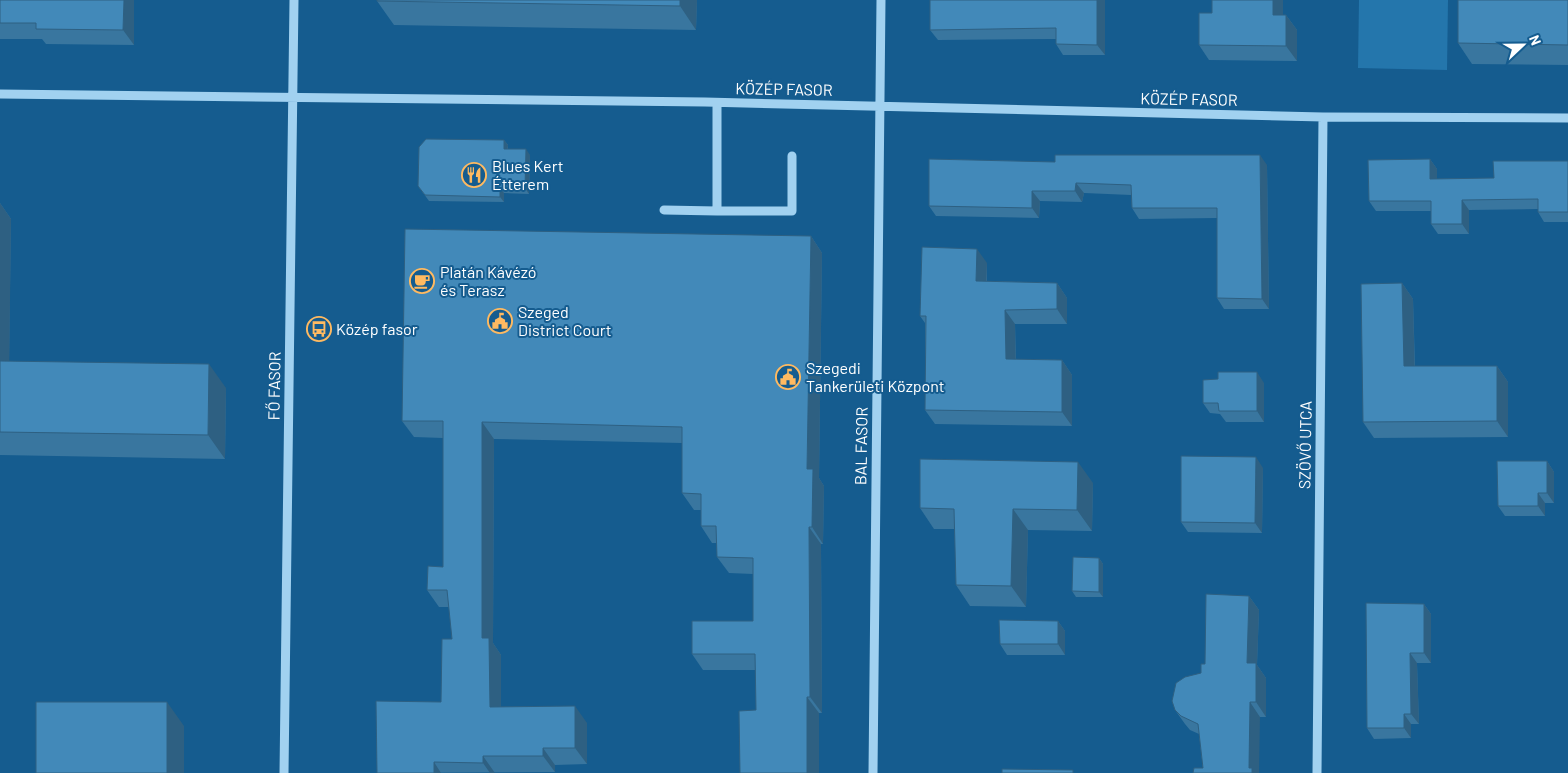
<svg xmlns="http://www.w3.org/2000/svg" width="1568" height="773" font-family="Barlow,sans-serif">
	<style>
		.green { fill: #2476ac }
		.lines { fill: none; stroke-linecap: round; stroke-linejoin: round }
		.minor { stroke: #a1d1f0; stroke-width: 9 }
		.wall { fill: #39769f }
		.shaded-wall { fill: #2e6082 }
		.building { fill: #4289b9; stroke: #2e6082 }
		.labels { text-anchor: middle; stroke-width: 4; stroke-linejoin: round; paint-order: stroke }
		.street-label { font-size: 16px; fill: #fff; stroke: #155c8f }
		.poi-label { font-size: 16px; fill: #fff; stroke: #155c8f; text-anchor: start }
	</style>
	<rect width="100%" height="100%" fill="#155c8f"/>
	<path class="green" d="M1359 0H1448L1447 70 1358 68Z"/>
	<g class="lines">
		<path class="minor" d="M0 94 705 102 1323 117 1568 118
			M717 103V211H792V156
			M664 210 717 211
			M284 773 294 0
			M873 773 881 0
			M1317 773 1323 117"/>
	</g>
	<path class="wall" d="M0 0H134V45L46 44 42 39H0Z
		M697 0 696 30 394 25 377 1Z
		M1105 0V55H1063L1056 44V39L938 40 930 30Z
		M1212 0H1283V15H1286L1297 30V61L1209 60 1199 45 1212 13Z
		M1568 0V65L1472 64 1458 43Z
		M504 140 508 145V149L530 155 529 194 504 193V202L429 201 418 186Z
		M1430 159 1437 169V179L1494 178 1568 161V222H1544L1538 212V209L1469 210V234H1438L1431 224V211H1376L1369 201Z
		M1055 162 1267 165 1269 309H1224L1217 298V218L1139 219 1132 208 1131 195 1084 193 1082 202 1040 201 1039 218 936 216 929 206Z
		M0 203 11 219 9 361 226 388 225 459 0 455Z
		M811 236 822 253 819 478 824 486 823 544H821L822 713H819V773H740L756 710V670H703L692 654 753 621V574L729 573 717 557V543H712L701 526V510H694L682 493V443L494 439 493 643 501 655V707L587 723V764L555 765V772L377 773 441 702 452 639 449 607H439L427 590 443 567V438L414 437 402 421Z
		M987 263V281L1057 283 1067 298V324H1015L1016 359 1062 360 1072 375V426L935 424 925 410V323L920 316Z
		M1402 283 1413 299 1415 366H1497L1508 382V437L1374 438 1363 422Z
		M1264 383V422H1226L1220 414 1210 413 1203 403Z
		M1547 461 1554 472V503H1545V516H1505L1498 506Z
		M1263 468 1262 533 1188 532 1181 522Z
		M1093 483 1092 531 1028 530 1026 607 970 606 956 585 955 529H934L920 508Z
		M1099 558 1103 564V597H1076L1072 591Z
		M1249 596 1259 610 1257 665 1266 678V717H1260L1203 768 1199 734 1190 730 1185 724 1175 710 1201 673 1205 664Z
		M1424 604 1431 614V663H1417L1419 724H1411V738L1374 739 1367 728Z
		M1058 621 1065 631V655H1007L1000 644Z"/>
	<path class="shaded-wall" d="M124 0H134V45L123 30Z
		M680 0H697L696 30 680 6Z
		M1097 0H1105V55L1097 45Z
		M1273 0H1283V29L1273 15Z
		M1286 15 1297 30V61L1286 46Z
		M504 140 508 145 507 154 504 149Z
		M526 149 530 155 529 194 525 188Z
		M1260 155 1267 165 1269 309 1262 299Z
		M1430 159 1437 169V189L1430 179Z
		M1076 183 1084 193 1082 202 1075 191Z
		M500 188 504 193V202L500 197Z
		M1032 191 1040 201 1039 218 1032 208Z
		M1462 200 1469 210V234L1462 224Z
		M0 203 11 219 9 384 0 372Z
		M811 236 822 253 819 478 824 486 823 544 812 527 807 469Z
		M977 249 987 263 986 295 976 281Z
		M1057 283 1067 298V324L1057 309Z
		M1402 283 1413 299 1415 382 1404 366Z
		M1005 310 1015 324 1016 373 1006 359Z
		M1062 360 1072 375V426L1062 412Z
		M209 364 226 388 225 459 208 435Z
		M1497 366 1508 382V437L1497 421Z
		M1257 372 1264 383V422L1257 411Z
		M482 422 494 439 493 643 501 655V724L490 707 482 638Z
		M1256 457 1263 468 1262 533 1255 523Z
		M1547 461 1554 472V503L1547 493Z
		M1078 462 1093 483 1092 531 1077 510Z
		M1538 493 1545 503V516L1538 506Z
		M1013 509 1028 530 1026 607 1011 586Z
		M809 527 821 544 822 713 810 697Z
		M1099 558 1103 564V597L1099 592Z
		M1249 596 1259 610 1257 665 1266 678V717L1256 702 1247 663Z
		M1424 604 1431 614V663L1424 653Z
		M1058 621 1065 631V655L1058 644Z
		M1410 653 1417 663 1419 724 1411 714Z
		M807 697 819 713V773H807Z
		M167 702 184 726V773H167Z
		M1250 702 1260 717 1259 773H1252L1249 768Z
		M575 706 587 723V764L575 748Z
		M1404 714 1411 724V738L1404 728Z
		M543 748 555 765V772L543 756Z
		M483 756 495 773H490L483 763Z
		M434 762 441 773H434Z"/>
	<path class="building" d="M0 0H124L123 30 36 29V23H0Z
		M377 0H680V6L377 1Z
		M930 0H1097V45L1056 44V28L930 30Z
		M1212 0H1273V15H1286V46L1199 45V13H1212Z
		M1458 0H1568V45L1458 43Z
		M426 139 504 140V149H526L525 188H500V197L425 195 418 186 419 147Z
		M1055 155H1260L1262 299 1217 298V208H1132L1131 185 1076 183 1075 191H1032V208L929 206V159L1055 162Z
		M1430 159V179L1494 178 1493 161H1568V212H1538V199L1462 200V224H1431V201H1369L1368 160Z
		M405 229 811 236 807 469H813L812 527H809L810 697H807V773H740L739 711 756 710 755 654H692V621H753V558L717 557 716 526H701V494L682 493V427L482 422V638H489L490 707 575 706V748H543V756H483V763L434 762V773H377L376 701 441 702 442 639H452L447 590H427L428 566 443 567V421H402Z
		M922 247 977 249 976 281 1057 283V309L1005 310 1006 359 1062 360V412L925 410 926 316H920Z
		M1402 283 1404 366H1497V421L1363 422 1361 284Z
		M0 361 209 364 208 435 0 432Z
		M1218 372H1257V411H1219L1218 403H1203V380L1218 379Z
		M1181 456 1256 457 1255 523 1181 522Z
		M920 459 1078 462 1077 510 1013 509 1011 586 956 585 954 509 920 508Z
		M1497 461H1547V493H1538V506H1498Z
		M1073 557 1099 558V592L1072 591Z
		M1206 594 1249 596 1247 663H1256V702H1250L1249 768H1252V773H1193L1194 768H1203L1198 724 1181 716 1175 710 1172 701 1176 683 1185 677 1201 673V664H1205Z
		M1366 603 1424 604V653H1410L1411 714H1404V728H1367Z
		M999 620 1058 621V644H1000Z
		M36 702H167V773H36Z
		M1002 769 1073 770V773H1002Z"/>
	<defs>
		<symbol id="restaurant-ring" viewBox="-11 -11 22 22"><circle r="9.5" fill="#155c8f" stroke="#ffba61" stroke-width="1.5"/><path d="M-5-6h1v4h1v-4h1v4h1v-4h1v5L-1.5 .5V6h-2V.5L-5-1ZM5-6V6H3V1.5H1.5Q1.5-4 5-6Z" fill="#ffba61"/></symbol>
		<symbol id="cafe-ring" viewBox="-11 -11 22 22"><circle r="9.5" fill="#155c8f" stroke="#ffba61" stroke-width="1.5"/><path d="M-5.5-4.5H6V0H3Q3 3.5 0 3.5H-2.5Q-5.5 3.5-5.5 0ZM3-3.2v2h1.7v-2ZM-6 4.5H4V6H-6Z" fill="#ffba61"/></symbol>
		<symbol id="civic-ring" viewBox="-11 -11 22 22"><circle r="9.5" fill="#155c8f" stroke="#ffba61" stroke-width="1.5"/><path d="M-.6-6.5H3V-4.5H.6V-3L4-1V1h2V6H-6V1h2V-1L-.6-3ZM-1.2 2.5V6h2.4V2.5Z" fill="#ffba61"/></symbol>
		<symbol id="bus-ring" viewBox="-11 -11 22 22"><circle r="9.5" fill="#155c8f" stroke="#ffba61" stroke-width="1.5"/><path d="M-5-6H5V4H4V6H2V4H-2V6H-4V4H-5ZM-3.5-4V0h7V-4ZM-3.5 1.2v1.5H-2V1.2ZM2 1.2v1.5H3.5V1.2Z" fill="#ffba61"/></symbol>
	</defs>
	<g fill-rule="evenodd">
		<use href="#restaurant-ring" x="460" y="161" width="28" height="28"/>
		<use href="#cafe-ring" x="408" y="267" width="28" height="28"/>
		<use href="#civic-ring" x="486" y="307" width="28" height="28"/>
		<use href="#bus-ring" x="305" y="315" width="28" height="28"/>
		<use href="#civic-ring" x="774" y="363" width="28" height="28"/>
	</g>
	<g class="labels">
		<g class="street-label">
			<text transform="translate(784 89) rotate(1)" y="6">KÖZÉP FASOR</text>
			<text transform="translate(1189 99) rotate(1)" y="6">KÖZÉP FASOR</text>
			<text transform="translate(274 386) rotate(-89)" y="6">FŐ FASOR</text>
			<text transform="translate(1305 445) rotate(-89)" y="6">SZÖVŐ UTCA</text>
			<text transform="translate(861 446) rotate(-89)" y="6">BAL FASOR</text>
		</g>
		<g class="poi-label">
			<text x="492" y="172">Blues Kert<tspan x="492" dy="18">Étterem</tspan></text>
			<text x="440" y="278">Platán Kávézó<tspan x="440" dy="18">és Terasz</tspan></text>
			<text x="518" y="318">Szeged<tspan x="518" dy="18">District Court</tspan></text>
			<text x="336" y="335">Közép fasor</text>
			<text x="806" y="374">Szegedi<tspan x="806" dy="18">Tankerületi Központ</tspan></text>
		</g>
	</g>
	<g transform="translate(1523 45) rotate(68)" stroke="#155c8f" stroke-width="4" paint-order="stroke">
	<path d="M0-4L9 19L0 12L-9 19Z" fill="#ffffff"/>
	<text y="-8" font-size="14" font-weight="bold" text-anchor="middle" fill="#ffffff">N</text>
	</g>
</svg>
